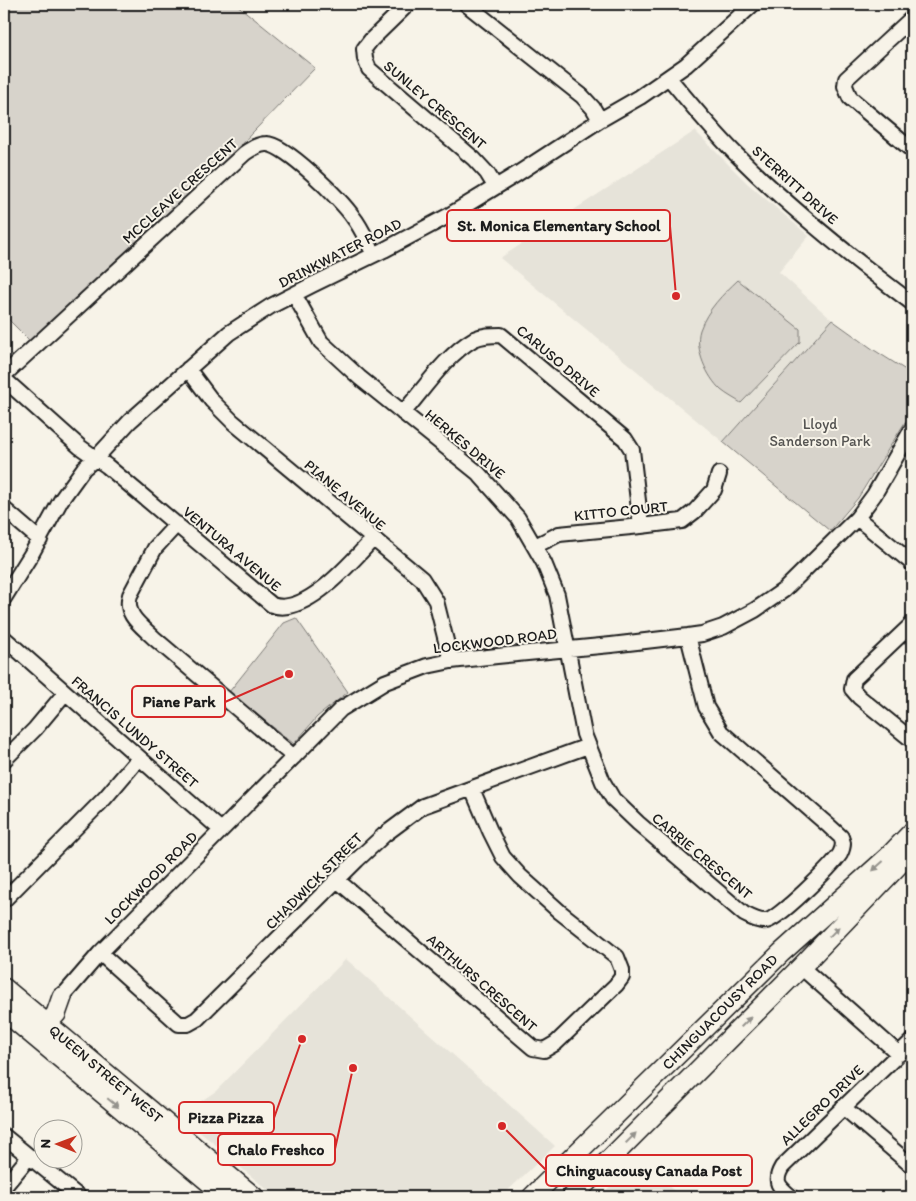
<svg xmlns="http://www.w3.org/2000/svg" width="916" height="1201" font-family="Itim,sans-serif">
	<style>
		.built { fill: #e6e3d9 }
		.green { fill: #d7d3cb; stroke: #7a7874 }
		.lines { fill: none; stroke-linecap: round; stroke-linejoin: round }
		.minor-casing { stroke: #1c1c1c; stroke-width: 18 }
		.major-casing { stroke: #1c1c1c; stroke-width: 22 }
		.minor { stroke: #f7f3e8; stroke-width: 14 }
		.major { stroke: #f7f3e8; stroke-width: 19 }
		.oneway { fill: #94928c }
		.labels { text-anchor: middle; stroke-width: 4; stroke-linejoin: round; paint-order: stroke }
		.street-label { font-size: 15px; fill: #1c1c1c; stroke: #f7f3e8 }
		.park-label { font-size: 15px; fill: #545351; stroke: #f7f3e8 }
		.leader { fill: none; stroke: #d62828; stroke-width: 2 }
		.callout-dot { fill: #d62828; stroke: #f7f3e8; stroke-width: 2 }
		.callout { fill: #f7f3e8; stroke: #d62828; stroke-width: 2 }
		.callout-label { font-size: 16px; text-anchor: middle; font-weight: bold; fill: #1c1c1c }
	</style>
	<rect width="100%" height="100%" fill="#f7f3e8"/>
	<filter id="ink" filterUnits="userSpaceOnUse"><feTurbulence type="fractalNoise" baseFrequency=".02" numOctaves="2"/><feDisplacementMap in="SourceGraphic" scale="10" xChannelSelector="R" yChannelSelector="G"/><feConvolveMatrix kernelMatrix="1 2 1 2 8 2 1 2 1" color-interpolation-filters="sRGB"/></filter>
	<g filter="url(#ink)">
		<path class="built" d="M695 131 747 183 809 236 779 272 832 320 723 442 500 258Z
			M346 959 555 1146 501 1197H276L227 1156 216 1145 179 1116 216 1091Z
			M637 1158 681 1197H600Z"/>
		<path class="green" d="M4 4H236L315 68 226 160 31 342 4 315Z
			M738 280 800 329V342L741 403C735 399 727 395 721 390 707 377 694 349 700 330 707 310 723 294 738 280Z
			M832 320 874 350 912 374V411L858 498 830 531 723 442Z
			M296 618 348 692 317 717 294 744 229 692 284 623Z"/>
		<g class="lines">
			<defs>
				<path id="minor" d="M408 4 371 40 364 49 365 59 369 69 474 159 487 173 495 186
					M466 4 582 96 593 108 600 120
					M912 18 846 79 845 86 850 98 912 150
					M669 78C692 105 714 133 740 158 793 211 852 258 912 303
					M294 294 321 342 360 378 478 473 518 518 544 563 557 595 584 734 603 782 613 799 638 823 744 914C750 917 758 922 766 921 778 920 832 866 840 854 842 850 843 846 843 843L841 837 829 826 721 732 706 707 688 636
					M188 369 212 401 233 422 422 579 436 601 451 661
					M4 375 245 153C251 149 258 144 266 144 285 143 342 201 353 217 362 228 367 242 374 254
					M4 379 80 447 107 466 272 605C306 617 352 561 373 539
					M403 413C424 389 446 355 474 339 483 335 492 335 501 335L625 439 632 450 641 526
					M4 509 40 540
					M857 518 912 563
					M177 524 155 548 130 595C124 615 141 625 154 638L294 757
					M535 546 559 534 641 526 682 521 695 511 714 490 719 474
					M4 598 32 553 61 500 84 468 96 458 130 421 229 333 271 306 312 285 384 250 448 216 517 174 600 120 640 97 686 65 753 4
					M912 624 854 679 852 689 859 697 912 740
					M4 638 221 830
					M4 760 35 729 65 693
					M337 880 533 1048 544 1050 556 1043 616 985 622 977V970L617 957 560 912 520 876 503 857 490 831 472 789
					M4 900 105 798 139 758
					M100 953 179 1024H188L197 1019 357 860 384 835 423 806 588 746
					M801 967 899 1054
					M62 997 100 953 341 709 385 682 427 666 451 661 497 656 611 645 688 636 702 634 723 627 755 610 784 590 857 518 874 495 912 429
					M843 1107 912 1166
					M4 1136 79 1197
					M4 1187 29 1157
					M791 1197C779 1187 773 1182 782 1167L912 1041"/>
				<path id="major" d="M4 988 254 1197
					M4 1011 227 1197
					M34 1026 47 1024 56 1014 62 997
					M532 1197 781 953 888 857 912 832
					M572 1197 801 967 912 851"/>
			</defs>
			<use href="#minor" class="minor-casing"/>
			<use href="#major" class="major-casing"/>
			<use href="#minor" class="minor"/>
			<use href="#major" class="major"/>
		</g>
		<defs><path id="oneway-solid" d="M-6-.8H1V-3.2L6.5 0L1 3.2V.8H-6Z" transform="scale(1.25)"/></defs>
		<g class="oneway">
			<use href="#oneway-solid" transform="translate(878 866) rotate(138)"/>
			<use href="#oneway-solid" transform="translate(834 932) rotate(-46)"/>
			<use href="#oneway-solid" transform="translate(746 1022) rotate(-45)"/>
			<use href="#oneway-solid" transform="translate(113 1103) rotate(40)"/>
			<use href="#oneway-solid" transform="translate(631 1138) rotate(-45)"/>
		</g>
	</g>
	<g class="labels">
		<g class="street-label">
			<text transform="translate(435 105) rotate(40)" y="5">SUNLEY CRESCENT</text>
			<text transform="translate(795 185) rotate(42)" y="5">STERRITT DRIVE</text>
			<text transform="translate(180 191) rotate(-42)" y="5">MCCLEAVE CRESCENT</text>
			<text transform="translate(340 253) rotate(-27)" y="5">DRINKWATER ROAD</text>
			<text transform="translate(558 361) rotate(40)" y="5">CARUSO DRIVE</text>
			<text transform="translate(465 444) rotate(40)" y="5">HERKES DRIVE</text>
			<text transform="translate(345 495) rotate(40)" y="5">PIANE AVENUE</text>
			<text transform="translate(621 511) rotate(-6)" y="5">KITTO COURT</text>
			<text transform="translate(232 549) rotate(40)" y="5">VENTURA AVENUE</text>
			<text transform="translate(495 641) rotate(-7)" y="5">LOCKWOOD ROAD</text>
			<text transform="translate(135 732) rotate(41)" y="5">FRANCIS LUNDY STREET</text>
			<text transform="translate(702 856) rotate(40)" y="5">CARRIE CRESCENT</text>
			<text transform="translate(151 878) rotate(-45)" y="5">LOCKWOOD ROAD</text>
			<text transform="translate(314 881) rotate(-45)" y="5">CHADWICK STREET</text>
			<text transform="translate(482 983) rotate(41)" y="5">ARTHURS CRESCENT</text>
			<text transform="translate(720 1012) rotate(-45)" y="5">CHINGUACOUSY ROAD</text>
			<text transform="translate(106 1074) rotate(40)" y="5">QUEEN STREET WEST</text>
			<text transform="translate(822 1105) rotate(-44)" y="5">ALLEGRO DRIVE</text>
		</g>
		<g class="park-label">
			<text x="820" y="429">Lloyd<tspan x="820" dy="17">Sanderson Park</tspan></text>
		</g>
	</g>
	<path class="leader" d="M676 296L670 226M289 674L225 702M302 1039L274 1118M353 1068L335 1149M502 1126L546 1170"/>
	<g class="callout-dot">
		<circle cx="676" cy="296" r="5"/>
		<circle cx="289" cy="674" r="5"/>
		<circle cx="302" cy="1039" r="5"/>
		<circle cx="353" cy="1068" r="5"/>
		<circle cx="502" cy="1126" r="5"/>
	</g>
	<g class="callout">
		<rect x="447" y="210" width="223" height="31" rx="5"/>
		<rect x="132" y="686" width="93" height="31" rx="5"/>
		<rect x="179" y="1102" width="95" height="31" rx="5"/>
		<rect x="218" y="1134" width="117" height="31" rx="5"/>
		<rect x="546" y="1155" width="206" height="31" rx="5"/>
	</g>
	<g class="callout-label">
		<text x="559" y="231">St. Monica Elementary School</text>
		<text x="179" y="707">Piane Park</text>
		<text x="226" y="1123">Pizza Pizza</text>
		<text x="276" y="1155">Chalo Freshco</text>
		<text x="649" y="1176">Chinguacousy Canada Post</text>
	</g>
	<rect width="916" height="1201" fill="none" stroke="#f7f3e8" stroke-width="20"/>
	<rect x="10" y="10" width="896" height="1181" fill="none" stroke="#1c1c1c" stroke-width="2" filter="url(#ink)"/>
	<g transform="translate(58 1144) rotate(271)"><circle r="24" fill="#f7f3e8" stroke="#9f9d96"/>
	<path d="M0-4L9 19L0 12L-9 19Z" fill="#c8321e"/>
	<text y="-8" font-size="14" font-weight="bold" text-anchor="middle" fill="#1c1c1c">N</text>
	</g>
</svg>
